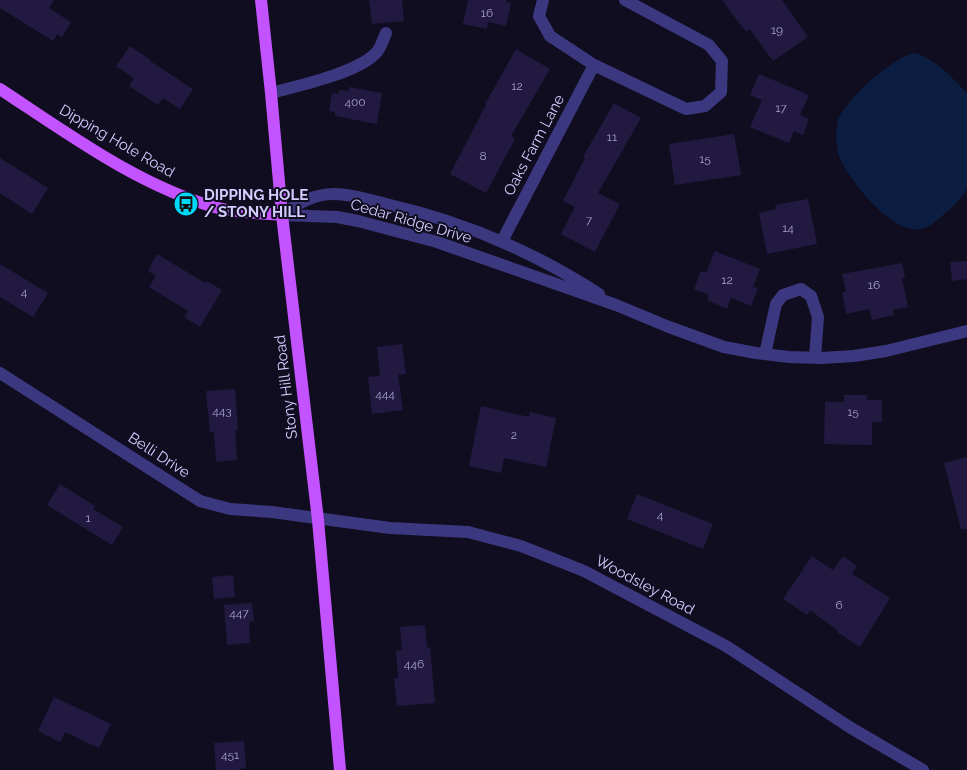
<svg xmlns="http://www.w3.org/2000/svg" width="967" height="770" font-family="Raleway,sans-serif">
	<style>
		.water { fill: #0b1e41 }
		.building { fill: #221941 }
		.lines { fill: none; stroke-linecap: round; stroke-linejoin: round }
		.minor { stroke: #3c3880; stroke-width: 12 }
		.major { stroke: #c353ff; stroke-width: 12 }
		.labels { text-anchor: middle; stroke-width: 4; stroke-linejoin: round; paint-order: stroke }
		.number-label { font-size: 12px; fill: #a79fd0 }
		.street-label { font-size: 15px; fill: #d3ccff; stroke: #110d20 }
		.poi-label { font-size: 15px; font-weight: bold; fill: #d3ccff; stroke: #110d20; text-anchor: start }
	</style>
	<rect width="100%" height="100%" fill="#110d20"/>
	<path class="water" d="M914 53C935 58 952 78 967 93 967 116 967 138 967 161 967 169 967 180 967 188 965 195 951 209 945 213 938 220 930 227 920 229 892 235 845 176 838 153 836 143 836 132 837 123 839 111 863 87 872 79 885 69 898 58 914 53Z"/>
	<path class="building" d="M0 0H54L49 8 71 22 62 37 57 34 53 41 0 8Z
		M369 0H402L404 21 372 24Z
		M468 0H507L506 2 511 3 506 26 488 22 487 29 463 24Z
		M722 0H782L808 37 773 61 750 29 746 32Z
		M130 46 151 60 150 61 193 89 180 109 163 98 158 105 129 86 134 78 116 66Z
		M516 49 550 69 511 136 515 139 486 193 450 174 486 105 485 104Z
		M759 74 809 95 800 115 809 119 803 135 794 131 789 143 750 127 762 100 750 95Z
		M349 87 382 93 377 124 335 116V112L329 111 332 93 339 94V90L349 91Z
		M614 103 641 118 598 193 620 204 595 252 561 234 575 207 563 201 585 158 583 157Z
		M734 134 741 175 675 185 669 144Z
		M0 158 48 188 32 214 0 193Z
		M808 199 817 244 767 254 759 213 776 209 775 205Z
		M715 251 760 269 753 287 758 288 751 306 731 298 727 309 707 300 709 295 694 289 701 271 706 273Z
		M157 254 205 283 206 281 222 290 200 327 184 317 188 311 149 287 156 276 148 271Z
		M967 261V279L952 281 950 262Z
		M902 263 905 278 902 279 908 307 893 310 894 315 872 320 869 309 846 314 842 292H846L842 274Z
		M0 264 48 293 33 317 0 297Z
		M402 344 406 374 398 375 403 410 372 414 368 377 380 376 377 347Z
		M235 389 238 430H235L237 460 216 462 214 432H210L206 391Z
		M844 395H867V400H882V422H872V445L824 444 825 402H844Z
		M481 406 529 417 530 412 556 418 546 467 504 458 501 473 469 466Z
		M967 457V529H961L944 463Z
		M60 484 95 506 93 509 123 527 112 545 47 505Z
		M637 494 713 524 703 549 627 519Z
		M812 556 833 570 843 556 857 566 852 574 890 598 860 647 837 632 838 631 810 610 807 615 783 599Z
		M233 575 235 597 214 599 212 577Z
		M252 603 254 621 249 622 250 643 227 645 224 605Z
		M425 625 427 648 430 647 435 703 397 706 394 678H398L396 651 402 650 400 627Z
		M54 697 111 724 99 748 65 732 60 742 38 731Z
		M244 741 246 768 239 769V770H216L214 743Z"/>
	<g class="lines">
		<path class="minor" d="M543 0 539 16 550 36 594 65 686 109 705 106 721 92 722 61 709 45 625 0
			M271 93C298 86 357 73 376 53 381 48 383 39 386 33
			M282 215 337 217 358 221 437 242 616 305 669 327 724 347 756 353 789 357 821 358 854 356 886 351 967 331
			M282 215C298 203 314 194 334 194 352 194 369 200 386 204 462 221 534 252 599 294
			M502 241 594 65
			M765 354 776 304 783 295 801 289 811 296 818 317 815 358
			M0 373 200 501 230 509 272 512 390 528 468 532 521 546 584 571 726 646 851 728 923 770"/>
		<path class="major" d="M261 0 271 93 282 215 318 520 340 770
			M0 89C67 133 140 187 218 208 238 213 261 213 282 215"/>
	</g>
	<defs>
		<symbol id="bus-disc" viewBox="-11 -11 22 22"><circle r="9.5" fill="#00d8f7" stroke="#110d20"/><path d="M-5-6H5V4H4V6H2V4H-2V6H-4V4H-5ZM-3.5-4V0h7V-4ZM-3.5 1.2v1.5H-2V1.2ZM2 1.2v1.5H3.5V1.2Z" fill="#111"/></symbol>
	</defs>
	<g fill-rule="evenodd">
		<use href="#bus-disc" x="172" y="190" width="28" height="28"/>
	</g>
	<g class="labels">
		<g class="number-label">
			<text x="487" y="17">16</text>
			<text x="777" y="34">19</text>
			<text x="517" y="90">12</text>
			<text x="355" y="106">400</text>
			<text x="781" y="112">17</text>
			<text x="612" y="141">11</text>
			<text x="483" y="160">8</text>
			<text x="705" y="163">15</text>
			<text x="589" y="224">7</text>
			<text x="788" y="232">14</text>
			<text x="727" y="284">12</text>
			<text x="874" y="289">16</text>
			<text x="24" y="296">4</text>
			<text x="385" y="398">444</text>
			<text x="222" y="415">443</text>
			<text x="853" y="416">15</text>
			<text x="514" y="439">2</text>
			<text x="660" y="519">4</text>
			<text x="88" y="522">1</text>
			<text x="839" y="609">6</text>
			<text x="239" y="617">447</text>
			<text x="414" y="668">446</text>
			<text x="230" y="759">451</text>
		</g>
		<g class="street-label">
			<text transform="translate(117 141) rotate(30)" y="5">Dipping Hole Road</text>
			<text transform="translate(534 145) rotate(-62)" y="5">Oaks Farm Lane</text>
			<text transform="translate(411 221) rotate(16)" y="5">Cedar Ridge Drive</text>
			<text transform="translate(286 387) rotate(-97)" y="5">Stony Hill Road</text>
			<text transform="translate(159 455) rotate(33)" y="5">Belli Drive</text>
			<text transform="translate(645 585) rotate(28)" y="5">Woodsley Road</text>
		</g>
		<g class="poi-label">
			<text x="204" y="200">DIPPING HOLE<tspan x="204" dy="17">/ STONY HILL</tspan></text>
		</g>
	</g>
</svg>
